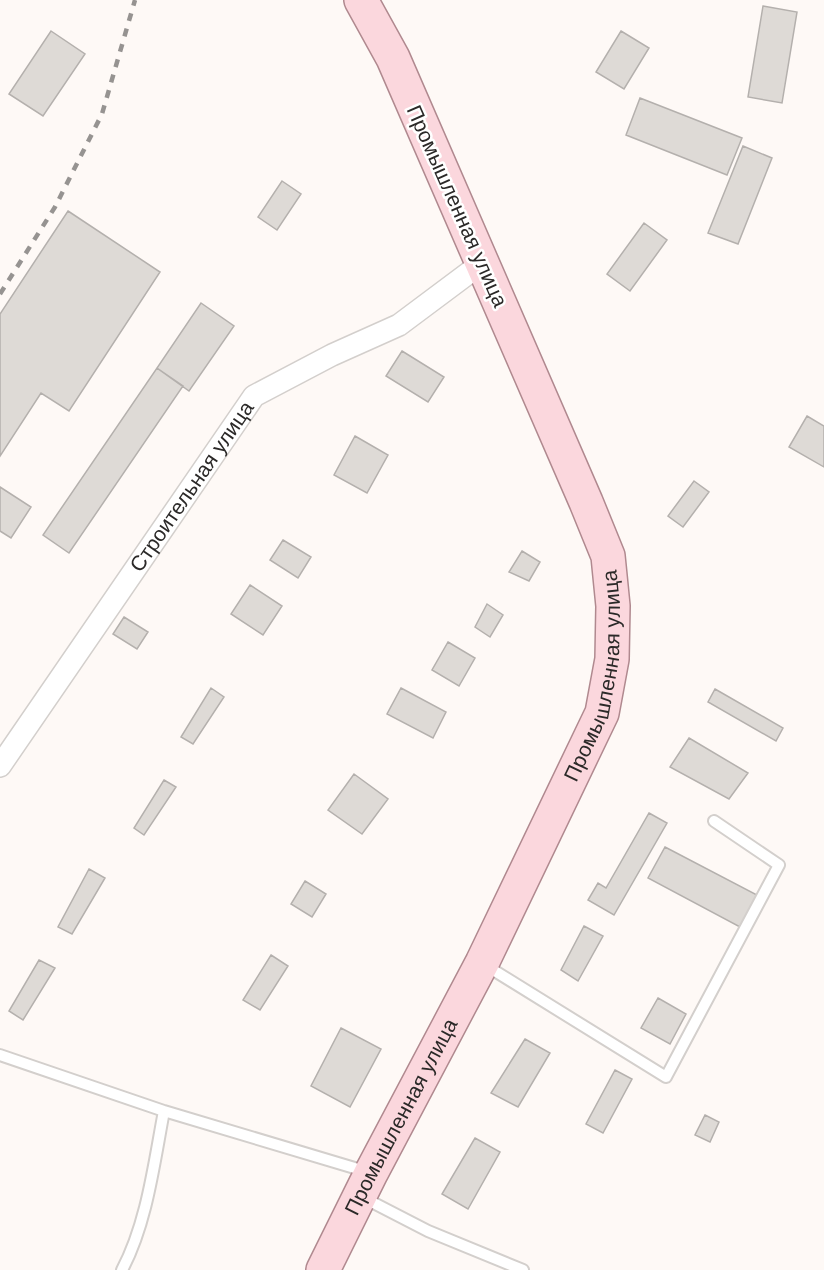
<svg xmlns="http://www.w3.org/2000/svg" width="824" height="1270" font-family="'DM Sans',sans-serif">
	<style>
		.building { fill: #dedad6; stroke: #b4b0ad; stroke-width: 1.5 }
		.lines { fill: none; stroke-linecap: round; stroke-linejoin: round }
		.service-casing { stroke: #d3cfcc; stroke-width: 14 }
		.minor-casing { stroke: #d3cfcc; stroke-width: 24 }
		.primary-casing { stroke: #b0898f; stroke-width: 36 }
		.service { stroke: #fff; stroke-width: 10 }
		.minor { stroke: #fff; stroke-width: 21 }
		.primary { stroke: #fbd7dd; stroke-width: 33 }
		.rail { stroke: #969391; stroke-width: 4.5; stroke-dasharray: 8 8; stroke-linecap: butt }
		.labels { text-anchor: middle; stroke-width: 5; stroke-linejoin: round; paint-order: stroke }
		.street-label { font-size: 21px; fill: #2b2928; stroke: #fff }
	</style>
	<rect width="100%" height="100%" fill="#fef9f6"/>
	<path class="building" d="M763 6 797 12 782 103 748 97Z
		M51 31 85 54 43 116 9 94Z
		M621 31 649 48 624 89 596 72Z
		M640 98 742 138 727 175 626 135Z
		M743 146 772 158 738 244 708 233Z
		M282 181 301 194 277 230 258 217Z
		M68 211 160 272 69 411 41 393 0 456V314Z
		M644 223 667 240 630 291 607 274Z
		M201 303 234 326 189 391 157 368Z
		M402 351 444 377 428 402 386 376Z
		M157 368 183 386 69 553 43 535Z
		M807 416 824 426V467L789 447Z
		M355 436 388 455 367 493 334 475Z
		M694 481 709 492 683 527 668 516Z
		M0 487 31 507 11 538 0 531Z
		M283 540 311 557 298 578 270 560Z
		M522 551 540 562 529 581 509 572Z
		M250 585 282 606 263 635 231 614Z
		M487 604 503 615 490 637 475 627Z
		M124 617 148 632 137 649 113 634Z
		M448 642 475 658 459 686 432 670Z
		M211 688 224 697 193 744 181 737Z
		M401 688 446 712 433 738 387 714Z
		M715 689 783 728 776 741 708 702Z
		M689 738 748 773 729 799 670 767Z
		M354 774 388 799 362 834 328 810Z
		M164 780 176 787 144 835 134 828Z
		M649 813 667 823 614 915 588 900 598 883 606 888Z
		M665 847 757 895 740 927 648 878Z
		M89 869 105 878 72 934 58 927Z
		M305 881 326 894 312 917 291 904Z
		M584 926 603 936 578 981 561 970Z
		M271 955 288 966 260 1010 243 1000Z
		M39 960 55 968 23 1020 9 1011Z
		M658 998 686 1014 670 1044 641 1028Z
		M341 1028 381 1049 350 1107 311 1086Z
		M525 1039 550 1053 518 1107 491 1093Z
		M615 1070 632 1079 603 1133 586 1124Z
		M705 1115 719 1122 710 1142 695 1135Z
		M475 1138 500 1152 468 1209 442 1194Z"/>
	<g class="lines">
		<defs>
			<path id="service" d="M485 965 666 1077 779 865 714 821
				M0 1055 164 1111 368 1172
				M362 1197 428 1231 523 1270
				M122 1270C147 1223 154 1163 164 1111"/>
			<g id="minor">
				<path id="s1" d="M0 766 254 396 332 355 399 325 482 263"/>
			</g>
			<g id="primary">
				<path id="s2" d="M323 1270 371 1173 482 963 602 713 612 659 613 606 608 556 586 502 393 58 361 0"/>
			</g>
		</defs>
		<use href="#service" class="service-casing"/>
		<use href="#minor" class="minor-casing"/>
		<use href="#primary" class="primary-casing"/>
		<use href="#service" class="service"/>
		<use href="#minor" class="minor"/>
		<use href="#primary" class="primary"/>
		<path class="rail" d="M0 294 55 207 102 114 135 0"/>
	</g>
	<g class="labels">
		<g class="street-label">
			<text transform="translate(457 206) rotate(66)" y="7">Промышленная улица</text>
			<text dy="7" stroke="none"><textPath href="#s1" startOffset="339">Строительная улица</textPath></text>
			<text dy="7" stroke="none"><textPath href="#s2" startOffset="658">Промышленная улица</textPath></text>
			<text dy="7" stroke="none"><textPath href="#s2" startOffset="172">Промышленная улица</textPath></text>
		</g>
	</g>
</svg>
